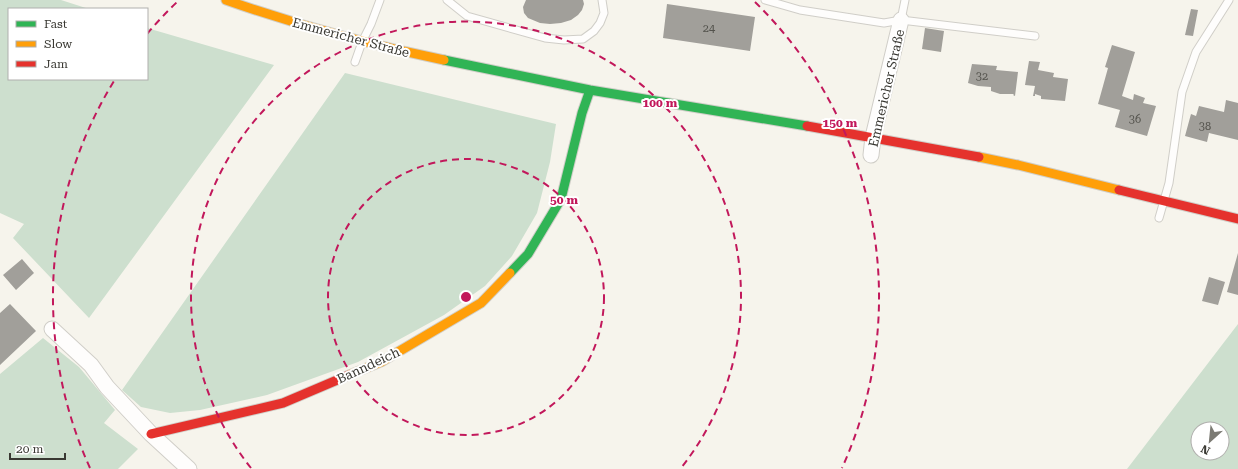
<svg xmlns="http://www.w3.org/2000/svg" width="1238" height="469" font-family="'Roboto Serif',serif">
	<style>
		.green { fill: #cddfce; fill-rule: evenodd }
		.building { fill: #a19f9a }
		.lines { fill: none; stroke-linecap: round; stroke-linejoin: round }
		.lane-casing { stroke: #d0cec8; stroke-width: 9 }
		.street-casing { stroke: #d0cec8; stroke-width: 17 }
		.fast-casing { stroke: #d0cec8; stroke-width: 11 }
		.slow-casing { stroke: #d0cec8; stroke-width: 11 }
		.jam-casing { stroke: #d0cec8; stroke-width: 11 }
		.lane { stroke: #fefdfc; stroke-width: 7 }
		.street { stroke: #fefdfc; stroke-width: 15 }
		.fast { stroke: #30b455; stroke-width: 9 }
		.slow { stroke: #ff9f0a; stroke-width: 9 }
		.jam { stroke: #e5322d; stroke-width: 9 }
		.ring { fill: none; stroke: #c2185b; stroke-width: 2; stroke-dasharray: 7 5 }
		.labels { text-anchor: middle; stroke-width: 4; stroke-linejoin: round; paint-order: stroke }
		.number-label { font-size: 11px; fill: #53524c }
		.street-label { font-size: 13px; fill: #393832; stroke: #fff }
		.centre { fill: #c2185b; stroke: #fff; stroke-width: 2 }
		.ring-label { font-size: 12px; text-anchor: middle; font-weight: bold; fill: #c2185b; stroke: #fff; stroke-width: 4; stroke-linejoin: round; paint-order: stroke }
	</style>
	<rect width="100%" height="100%" fill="#f6f4ec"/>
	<path class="green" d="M0 0H61L89 9H9V79H147V28L274 65 89 318 13 238 24 224 0 213Z
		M345 73 556 124 550 162 537 213 512 256 485 286 444 315 358 362 267 395 200 410 170 413 141 407 122 390Z
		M1238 324V469H1127ZM1198 429H1222V453H1198Z
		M43 338 79 367 115 410 104 423 138 449 118 469H0V374Z"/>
	<path class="building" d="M526 0H583L584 4 582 10 578 15 571 20 561 23 550 24 540 23 528 18 524 13 523 7Z
		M667 4 755 17 750 51 663 38Z
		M1191 9 1198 10 1193 36 1185 35Z
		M925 28 944 31 941 52 922 49Z
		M1112 45 1135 52 1122 96 1133 100 1134 94 1145 98 1143 103 1156 106 1147 136 1115 127 1120 110 1098 104 1108 68 1105 67Z
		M1029 61 1040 62 1038 70 1054 73 1053 77 1068 79 1065 101 1041 99V96L1035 94V96H1033L1035 86 1025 85Z
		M972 64 997 66 996 70 1018 72 1015 96 1013 95 1014 94H1000L991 91V87L978 86 968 83Z
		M1226 100 1238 103V140L1209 133 1207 142 1185 136 1191 114 1196 116 1199 106 1224 112Z
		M1238 253V295L1227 292Z
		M22 259 34 273 16 290 3 275Z
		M1209 277 1225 282 1218 305 1202 301Z
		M10 304 36 331 0 365V313Z"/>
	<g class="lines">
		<defs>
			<path id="lane" d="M447 0 467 16 545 38 564 40 583 39 594 31 600 23 604 13 602 0
				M765 0 800 10 884 23 901 20 1035 36
				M901 20 905 0
				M355 62 362 42 371 24 380 0
				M1159 218 1169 183 1182 92 1196 52 1229 0"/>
			<path id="street" d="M871 155 873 137 901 20
				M52 329 91 365 107 387 151 434 189 469"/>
			<path id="fast" d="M444 60 590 90 807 126
				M510 273 528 254 561 199 582 113 590 90"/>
			<path id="slow" d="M226 0C297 25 370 45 444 60
				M979 157 1018 165 1119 190
				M349 375 381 362 481 303 510 273"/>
			<path id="jam" d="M807 126 979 157
				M1119 190 1238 219
				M151 434 283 403 349 375"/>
		</defs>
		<use href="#lane" class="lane-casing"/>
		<use href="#street" class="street-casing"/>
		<use href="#fast" class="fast-casing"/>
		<use href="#slow" class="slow-casing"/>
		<use href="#jam" class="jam-casing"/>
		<use href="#lane" class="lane"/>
		<use href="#street" class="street"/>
		<use href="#fast" class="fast"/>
		<use href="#slow" class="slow"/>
		<use href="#jam" class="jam"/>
	</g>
	<g class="ring">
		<circle cx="466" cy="297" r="138"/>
		<path d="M251 468A275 275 0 1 1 681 468"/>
		<path d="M90 468A413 413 0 0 1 114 81M147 34A413 413 0 0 1 177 2M755 2A413 413 0 0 1 842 468"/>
	</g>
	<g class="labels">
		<g class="number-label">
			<text x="709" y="32">24</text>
			<text x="982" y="80">32</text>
			<text x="1135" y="123">36</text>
			<text x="1205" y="130">38</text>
		</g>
		<g class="street-label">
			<text transform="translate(351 37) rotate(15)" y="5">Emmericher Straße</text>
			<text transform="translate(886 88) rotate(-77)" y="5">Emmericher Straße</text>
			<text transform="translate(368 365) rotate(-25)" y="5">Banndeich</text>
		</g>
	</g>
	<circle cx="466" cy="297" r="6" class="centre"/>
	<g class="ring-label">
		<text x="660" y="107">100 m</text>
		<text x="840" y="127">150 m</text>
		<text x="564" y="204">50 m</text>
	</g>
	<rect x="8" y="8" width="140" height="72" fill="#ffffff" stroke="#b0afad"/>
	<rect x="16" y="21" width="20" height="6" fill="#30b455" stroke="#b0afad"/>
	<text x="44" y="28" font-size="12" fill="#393832">Fast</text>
	<rect x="16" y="41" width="20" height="6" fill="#ff9f0a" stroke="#b0afad"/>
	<text x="44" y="48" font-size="12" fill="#393832">Slow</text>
	<rect x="16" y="61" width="20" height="6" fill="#e5322d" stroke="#b0afad"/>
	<text x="44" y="68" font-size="12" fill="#393832">Jam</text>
	<g transform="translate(1210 441) rotate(207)"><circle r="19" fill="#ffffff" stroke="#b0afad"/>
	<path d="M0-3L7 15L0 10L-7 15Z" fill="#7b7a73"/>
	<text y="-6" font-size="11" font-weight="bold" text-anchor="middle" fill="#393832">N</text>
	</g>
	<path d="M10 453v6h55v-6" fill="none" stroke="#393832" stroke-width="2"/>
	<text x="16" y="453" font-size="12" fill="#393832" stroke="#ffffff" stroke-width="3" paint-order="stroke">20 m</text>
</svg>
